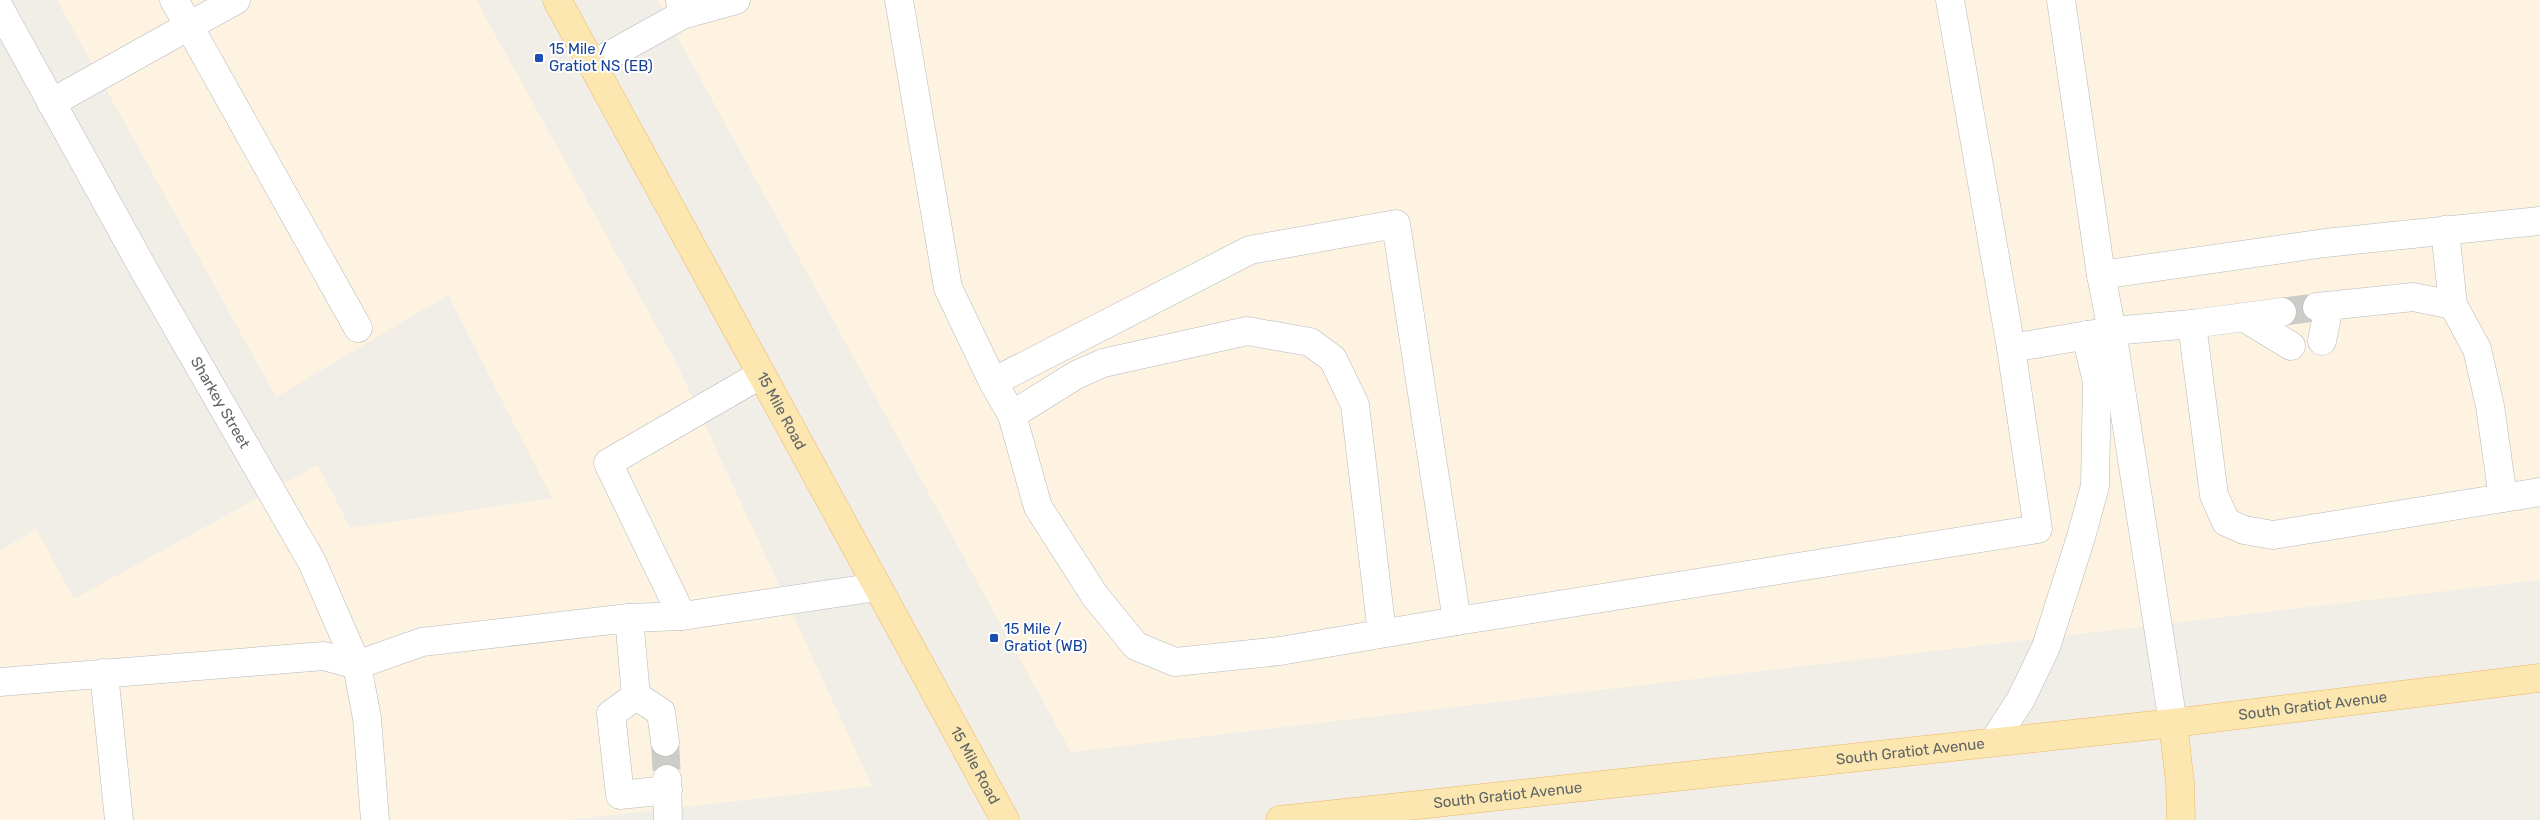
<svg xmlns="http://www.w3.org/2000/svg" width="2540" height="820" font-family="Rubik,sans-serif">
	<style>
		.commercial { fill: #fdf3e0 }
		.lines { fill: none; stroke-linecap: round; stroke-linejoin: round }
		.minor-tunnel { stroke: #ccccc8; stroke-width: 28; stroke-dasharray: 28 14; stroke-linecap: butt }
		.minor-casing { stroke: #b5b8bc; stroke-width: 29 }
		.major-casing { stroke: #eeb664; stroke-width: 29 }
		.minor { stroke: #fff; stroke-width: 28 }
		.major { stroke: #fde7b1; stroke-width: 28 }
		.transit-dot { fill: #1a4fb4; stroke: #fff; stroke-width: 2 }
		.labels { text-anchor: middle; stroke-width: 4; stroke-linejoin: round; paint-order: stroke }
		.transit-label { font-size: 15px; fill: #164399; stroke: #fff; text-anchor: start }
		.street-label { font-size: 15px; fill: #5f6467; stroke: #fff }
	</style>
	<rect width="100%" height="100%" fill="#f1eee8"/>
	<path class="commercial" d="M57 0H476L674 358 872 786 567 820H0V551L36 529 74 599 318 465 350 528 552 498 448 295 276 397Z
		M657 0H2540V580L1071 752Z"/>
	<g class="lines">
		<path class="minor-tunnel" d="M2282 312 2317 307
			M665 742 667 779"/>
		<defs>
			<g id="minor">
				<path d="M236 0 189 26 358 328"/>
				<path d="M899 0 948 288 993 382 1250 250 1396 224 1457 621 2038 529 2011 348 1950 0"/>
				<path d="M2061 0 2101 275 2112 331 2192 324 2214 495 2226 522 2244 530 2273 535 2540 492"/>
				<path id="s1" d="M0 9 144 270 312 562 357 665 367 718 375 820"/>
				<path d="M682 15 736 0"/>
				<path d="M592 65 682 15 680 0"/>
				<path d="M51 103 189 26 174 0"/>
				<path d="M2445 230 2453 305"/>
				<path d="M2101 275 2325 243 2540 221"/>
				<path d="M2317 307 2413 297 2453 305 2477 349 2490 406 2503 498"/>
				<path d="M2245 318 2291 346"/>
				<path d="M2192 324 2282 312"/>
				<path d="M2322 341 2329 306"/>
				<path d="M2011 348 2112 331 2173 723"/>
				<path d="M993 382 1012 415 1038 507 1095 596 1136 646 1175 662 1280 651 1457 621"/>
				<path d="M1012 415 1076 375 1103 363 1247 331 1310 342 1333 359 1355 405 1382 633"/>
				<path d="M682 616 608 463 760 375"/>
				<path d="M629 618 636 696 611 714 620 795 668 790"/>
				<path d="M104 673 119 820"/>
				<path d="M0 682 324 656 357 665 422 642 629 618 682 616 877 587"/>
				<path d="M636 696 661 712 665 742"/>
				<path d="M1994 741 2021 699 2046 647 2081 537 2095 486 2097 382 2086 335"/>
				<path d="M667 779 668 820"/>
			</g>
			<g id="major">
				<path id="s2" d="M557 0 1005 820"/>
				<path d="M2173 723 2180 783 2181 820"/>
				<path id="s3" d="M1280 820 2173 723 2540 678"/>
			</g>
		</defs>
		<use href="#minor" class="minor-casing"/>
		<use href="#major" class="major-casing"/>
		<use href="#minor" class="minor"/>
		<use href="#major" class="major"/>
	</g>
	<g class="transit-dot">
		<rect x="534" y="53" width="10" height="10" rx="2.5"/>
		<rect x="989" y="633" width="10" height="10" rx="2.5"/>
	</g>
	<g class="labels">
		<g class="transit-label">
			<text x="549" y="54">15 Mile /<tspan x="549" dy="17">Gratiot NS (EB)</tspan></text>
			<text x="1004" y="634">15 Mile /<tspan x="1004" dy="17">Gratiot (WB)</tspan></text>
		</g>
		<g class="street-label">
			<text dy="5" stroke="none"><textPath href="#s1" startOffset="451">Sharkey Street</textPath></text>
			<text dy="5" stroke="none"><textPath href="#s2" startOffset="468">15 Mile Road</textPath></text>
			<text dy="5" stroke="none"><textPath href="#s3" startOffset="1039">South Gratiot Avenue</textPath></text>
			<text dy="5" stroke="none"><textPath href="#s3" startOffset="634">South Gratiot Avenue</textPath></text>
			<text dy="5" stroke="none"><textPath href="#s2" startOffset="872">15 Mile Road</textPath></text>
			<text dy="5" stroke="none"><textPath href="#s3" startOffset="229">South Gratiot Avenue</textPath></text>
		</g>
	</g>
</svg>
